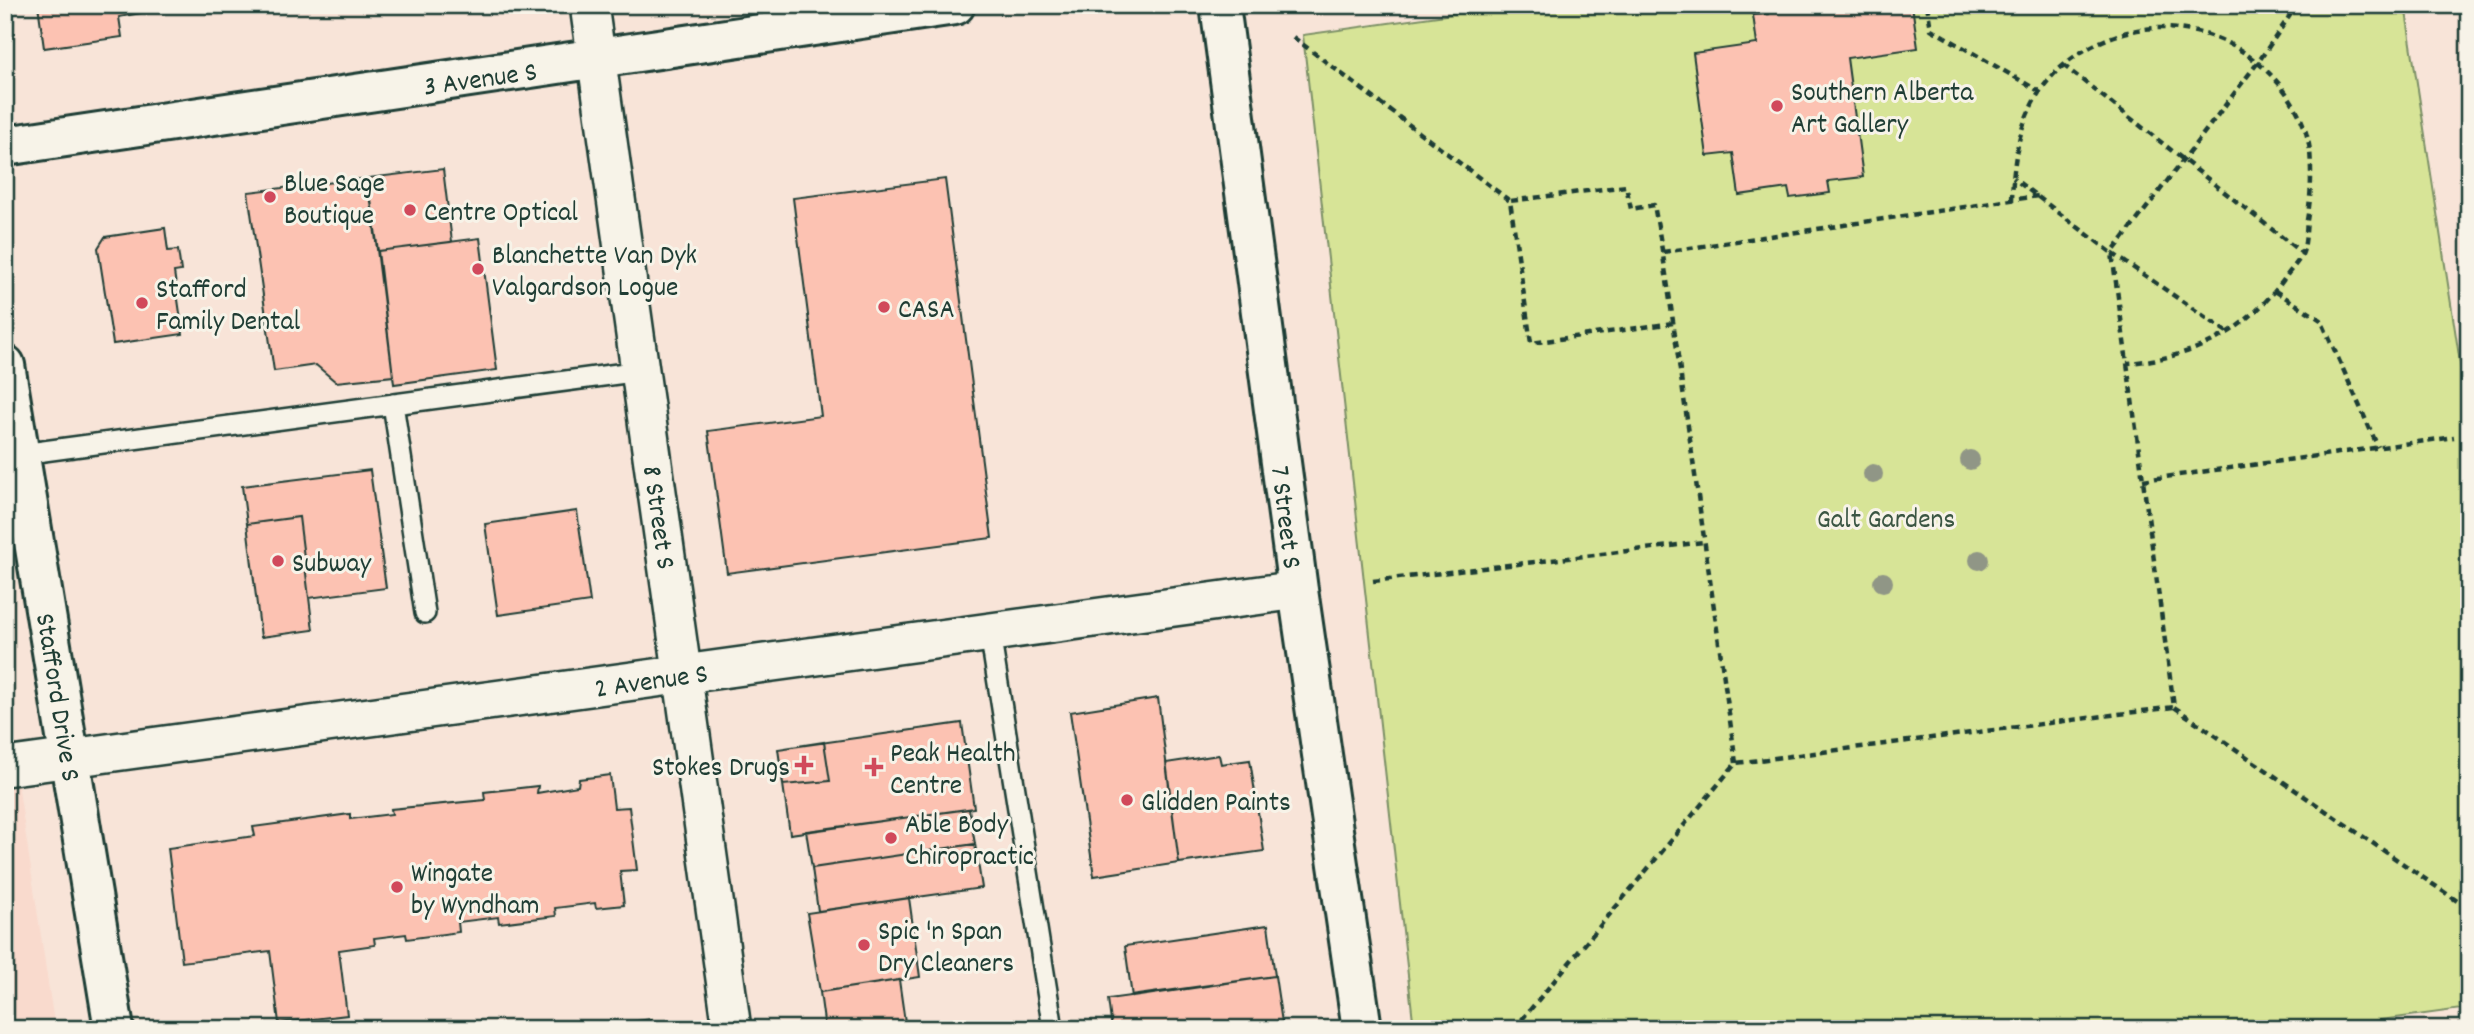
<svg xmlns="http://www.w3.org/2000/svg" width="2474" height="1034" font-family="Dekko,sans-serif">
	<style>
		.built { fill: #f9dacd }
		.green { fill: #d7e497; stroke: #7b9066; stroke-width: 2 }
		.building { fill: #fcc2b2; stroke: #1f3d34; stroke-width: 2 }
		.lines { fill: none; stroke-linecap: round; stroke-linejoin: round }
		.service-casing { stroke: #1f3d34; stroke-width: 24 }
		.minor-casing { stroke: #1f3d34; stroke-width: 42 }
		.tertiary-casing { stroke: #1f3d34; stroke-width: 44 }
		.secondary-casing { stroke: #1f3d34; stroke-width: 44 }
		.path { stroke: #1f3d34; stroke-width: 4.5; stroke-dasharray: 7 5; stroke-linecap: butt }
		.service { stroke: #f7f3e8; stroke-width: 19 }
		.minor { stroke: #f7f3e8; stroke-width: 37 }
		.tertiary { stroke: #f7f3e8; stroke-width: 38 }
		.secondary { stroke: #f7f3e8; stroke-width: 38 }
		.tree { fill: #909686 }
		.poi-dot { fill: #d1495b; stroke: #f7f3e8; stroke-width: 2.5 }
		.labels { text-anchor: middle; stroke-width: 6; stroke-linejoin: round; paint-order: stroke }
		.street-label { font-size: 28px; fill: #1f3d34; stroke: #f7f3e8 }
		.poi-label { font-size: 28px; fill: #1f3d34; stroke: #f7f3e8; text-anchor: start }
		.park-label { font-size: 28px; fill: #3b5643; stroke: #f7f3e8 }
	</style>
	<rect width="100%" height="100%" fill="#f8e4d8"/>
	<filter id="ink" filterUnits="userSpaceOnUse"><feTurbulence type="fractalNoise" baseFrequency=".0143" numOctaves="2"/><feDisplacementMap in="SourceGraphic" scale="14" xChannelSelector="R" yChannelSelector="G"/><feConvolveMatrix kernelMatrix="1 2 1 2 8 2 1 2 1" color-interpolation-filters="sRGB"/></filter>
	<g filter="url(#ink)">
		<path class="built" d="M5 697 55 1029H5Z"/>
		<path class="green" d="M1516 5H2405L2469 421V1008L2315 1029H1414L1303 35Z"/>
		<path class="building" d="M38 5H140L141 13 119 17 122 37 44 48Z
			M1768 5H1813L1814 9 1843 5H1912L1918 48 1847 58 1863 177 1828 181 1830 193 1790 198 1788 188 1739 195 1733 153 1707 156 1693 53 1757 44 1753 15 1769 14Z
			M443 169 452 242 378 251 368 178Z
			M368 178 393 376 336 382 316 365 274 371 248 192Z
			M945 179 992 538 727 573 708 431 821 416 793 198Z
			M165 228 168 251 178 250 181 271 174 272 183 334 113 344 98 248 105 237Z
			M480 238 497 370 394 384 378 251Z
			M370 470 386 588 309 598 299 517 247 524 242 486Z
			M577 511 590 602 498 615 485 524Z
			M299 517 313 630 261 637 247 524Z
			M1158 698 1179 863 1094 876 1070 712Z
			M962 723 974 808 790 834 778 749Z
			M824 742 830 781 783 785 778 749Z
			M1219 755 1221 764 1250 760 1264 851 1179 863 1166 763Z
			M610 775 614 808 629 807 637 870 620 871 624 905 596 908 595 903 555 908 556 916 499 923 498 917 458 922 459 932 407 939 406 934 374 938 375 945 339 950 347 1015 279 1023 270 951 182 962 168 848 255 836 253 827 350 814V819L392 814 391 809 485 800 484 792 538 786 537 793 578 786 579 779Z
			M969 809 975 844 812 868 806 831Z
			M975 844 982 888 818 911 812 868Z
			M909 898 920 977 820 992 807 913Z
			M1268 925 1275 976 1132 997 1125 946Z
			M1275 976 1283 1029H1112L1108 999Z
			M899 980 906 1029H825L820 992Z
			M652 1019 653 1029H581Z"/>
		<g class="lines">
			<defs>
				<path id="service" d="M393 404 425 613
					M14 455 640 371
					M990 633 1053 1029"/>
				<path id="minor" d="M589 5 732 1029
					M5 767 1298 590"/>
				<path id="tertiary" d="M1220 5 1298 590 1362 1029"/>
				<path id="secondary" d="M5 146 955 5
					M5 365 114 1029"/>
			</defs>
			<use href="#service" class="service-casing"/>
			<use href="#minor" class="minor-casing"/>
			<use href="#tertiary" class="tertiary-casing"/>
			<use href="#secondary" class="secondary-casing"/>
			<path class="path" d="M1927 5 1931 29 2039 91
				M1293 37 1510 201
				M2063 65 2302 253
				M2012 200C2014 132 2030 78 2094 45 2127 28 2159 24 2196 32 2250 43 2303 95 2310 151 2312 174 2311 198 2307 220 2306 230 2306 242 2303 252 2300 261 2290 270 2285 278 2245 333 2194 358 2127 363
				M1663 252 2038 196
				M2275 291 2321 320 2378 447
				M1673 323 1531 343 1510 201 1626 186 1631 209 1654 205C1668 278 1677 352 1688 426 1704 538 1720 650 1736 763
				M2227 332 2112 253 2259 61 2297 5
				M2143 480 2454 437
				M1373 581 1704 542
				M2174 707 2469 909
				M1514 1029 1736 763 2174 707 2112 253 2013 178"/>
			<use href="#service" class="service"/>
			<use href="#minor" class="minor"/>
			<use href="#tertiary" class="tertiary"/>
			<use href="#secondary" class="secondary"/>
		</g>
		<g class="tree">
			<circle cx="1970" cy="460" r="10"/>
			<circle cx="1873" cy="474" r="10"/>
			<circle cx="1979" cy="560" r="10"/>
			<circle cx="1883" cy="582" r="10"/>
		</g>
	</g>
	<g class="poi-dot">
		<circle cx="1777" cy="106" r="7"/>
		<circle cx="270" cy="197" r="7"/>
		<circle cx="410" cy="210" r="7"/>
		<circle cx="478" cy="269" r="7"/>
		<circle cx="142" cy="303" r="7"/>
		<circle cx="884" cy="307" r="7"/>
		<circle cx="278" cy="561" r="7"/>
		<path d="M800.5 754.5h7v7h7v7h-7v7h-7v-7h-7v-7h7z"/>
		<path d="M870.5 756.5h7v7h7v7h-7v7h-7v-7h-7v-7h7z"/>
		<circle cx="1127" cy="800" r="7"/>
		<circle cx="891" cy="838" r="7"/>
		<circle cx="397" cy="887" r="7"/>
		<circle cx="864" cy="945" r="7"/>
	</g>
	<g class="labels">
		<g class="street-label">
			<text transform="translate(480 77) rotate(-8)" y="10">3 Avenue S</text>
			<text transform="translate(661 517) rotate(82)" y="10">8 Street S</text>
			<text transform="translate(1288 517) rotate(83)" y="10">7 Street S</text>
			<text transform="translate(651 679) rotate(-8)" y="10">2 Avenue S</text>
			<text transform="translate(60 697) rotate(81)" y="10">Stafford Drive S</text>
		</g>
		<g class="poi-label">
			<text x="1791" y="100">Southern Alberta<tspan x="1791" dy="32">Art Gallery</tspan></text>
			<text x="284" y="191">Blue Sage<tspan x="284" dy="32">Boutique</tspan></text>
			<text x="424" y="220">Centre Optical</text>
			<text x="492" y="263">Blanchette Van Dyk<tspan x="492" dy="32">Valgardson Logue</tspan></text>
			<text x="156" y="297">Stafford<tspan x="156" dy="32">Family Dental</tspan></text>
			<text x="898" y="317">CASA</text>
			<text x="292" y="571">Subway</text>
			<text x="890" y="761">Peak Health<tspan x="890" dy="32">Centre</tspan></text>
			<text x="790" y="775" text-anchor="end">Stokes Drugs</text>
			<text x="1141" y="810">Glidden Paints</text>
			<text x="905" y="832">Able Body<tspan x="905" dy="32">Chiropractic</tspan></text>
			<text x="411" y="881">Wingate<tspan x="411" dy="32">by Wyndham</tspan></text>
			<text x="878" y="939">Spic 'n Span<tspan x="878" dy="32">Dry Cleaners</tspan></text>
		</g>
		<g class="park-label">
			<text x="1886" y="527">Galt Gardens</text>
		</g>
	</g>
	<rect width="2474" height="1034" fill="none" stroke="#f7f3e8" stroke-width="28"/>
	<rect x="14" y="14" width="2446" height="1006" fill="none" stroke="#1f3d34" stroke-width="2.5" filter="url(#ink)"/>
</svg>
